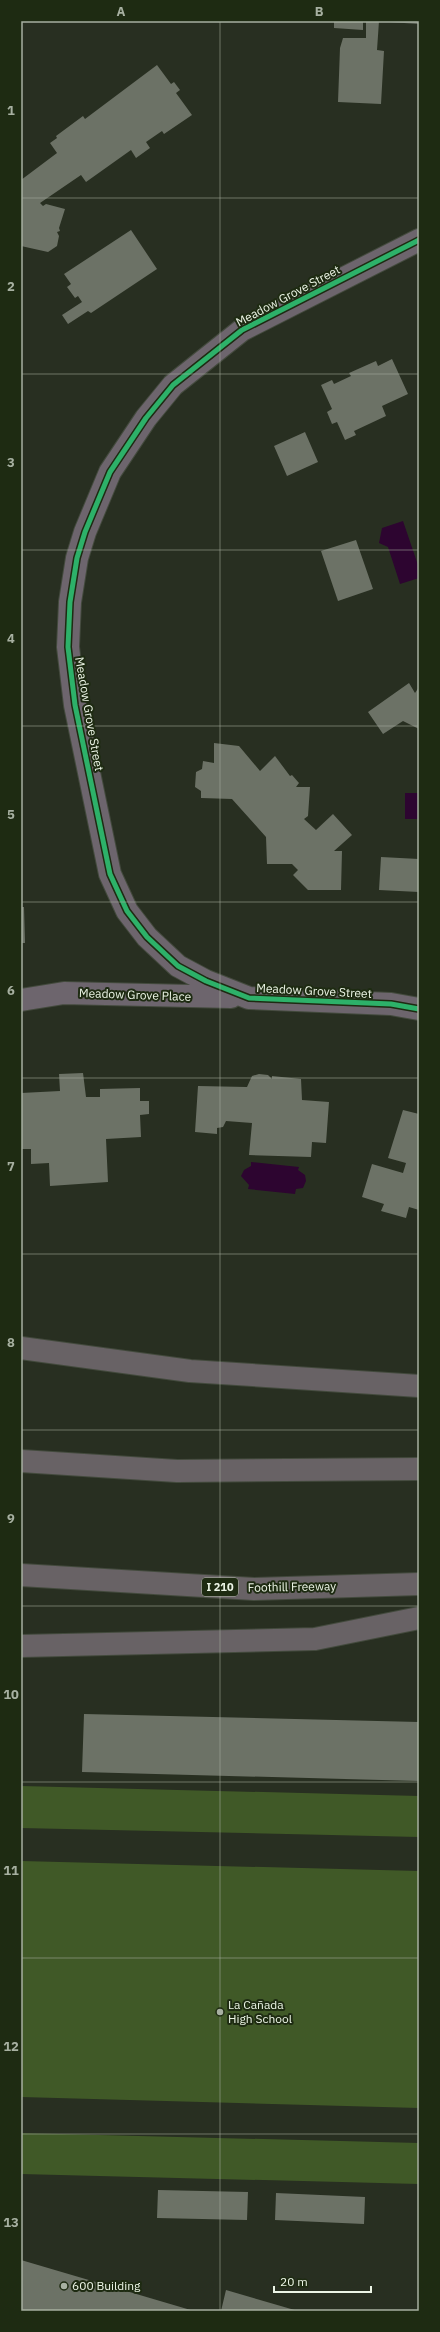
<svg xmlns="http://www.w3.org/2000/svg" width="440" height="2332" font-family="'IBM Plex Sans',sans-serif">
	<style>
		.green { fill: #405927 }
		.water { fill: #2d0530 }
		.building { fill: #6c7266 }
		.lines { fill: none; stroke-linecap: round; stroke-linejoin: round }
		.street-casing { stroke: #434a3d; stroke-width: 24 }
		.highway-casing { stroke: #434a3d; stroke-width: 24 }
		.street { stroke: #6d656d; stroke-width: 22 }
		.highway { stroke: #686265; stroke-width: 22 }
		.cycleway-casing { stroke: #1e2b12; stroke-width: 8 }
		.cycleway { stroke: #2db169; stroke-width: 5 }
		.grid { fill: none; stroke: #a7b0a1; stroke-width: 1; stroke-opacity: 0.55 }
		.poi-dot { fill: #a7b0a1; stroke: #1e2b12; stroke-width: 1.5 }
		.labels { text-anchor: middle; stroke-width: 4; stroke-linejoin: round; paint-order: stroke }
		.shield { fill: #1e2b12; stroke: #aeb8a6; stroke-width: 1 }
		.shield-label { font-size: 11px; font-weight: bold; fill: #ecf5e6 }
		.street-label { font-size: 12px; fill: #ecf5e6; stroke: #1e2b12 }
		.poi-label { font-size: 12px; fill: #ecf5e6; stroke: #1e2b12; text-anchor: start }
		.neatline { fill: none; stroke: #a7b0a1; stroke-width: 1.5 }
		.grid-label { font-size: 13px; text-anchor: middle; font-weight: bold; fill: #a7b0a1 }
	</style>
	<rect width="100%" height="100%" fill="#282f21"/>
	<path class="green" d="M21 1786 419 1796V1837L21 1828Z
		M21 1861 419 1871V2108L21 2097Z
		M21 2133 419 2143V2184L21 2174Z"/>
	<path class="water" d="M403 521 419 568V578L400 584 388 547 379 543 382 528Z
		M405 793H419V819H405Z
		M251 1162 299 1167 298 1170 305 1175 306 1181 303 1188 296 1189 295 1194 248 1189 249 1185 241 1176 244 1170 251 1166Z"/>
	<path class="building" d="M334 21H363V30L334 28Z
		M366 21H379L377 50 384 51 381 104 338 102 340 48 343 38H366Z
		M389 21H419V24L389 22Z
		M157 65 171 84 174 82 180 90 176 93 192 115 164 134 162 131 146 142 150 148 136 158 131 150 86 182 81 175 40 203 43 206 46 204 65 209 59 228 60 231 57 232 59 236 57 246 48 252 21 246V180L57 153 50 143 57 138 56 136 83 116 85 119Z
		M131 230 157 269 91 313 88 311 68 324 62 315 82 302 78 296 75 298 67 287 71 284 64 274Z
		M392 359 408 394 382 406 386 416 354 431 356 435 345 440 337 422 332 424 327 412 332 409 321 385 332 380 334 384 351 376 349 373 376 361 378 366Z
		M305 432 318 462 287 476 274 446Z
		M356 540 373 589 338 601 321 551Z
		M409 683 415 693 419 687V729L403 721 383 734 368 712Z
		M214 743 239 746 260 771 275 756 290 776 292 775 299 783 296 787H310L308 816 304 819 316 830 333 814 352 835 334 851H342L341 890H308L293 875 298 870 292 864H267L266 837 232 799 201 798V791L195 787 196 772 202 769 203 761 214 763Z
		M381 857 419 859V892L379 890Z
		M21 907H24L25 943H21Z
		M83 1073 86 1097H100V1089L140 1088V1101H149V1114L140 1115 141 1137 106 1139 108 1182 50 1186 49 1163 31 1164V1149H22L21 1153V1093L60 1091 59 1074Z
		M259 1074 268 1075 272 1079V1076L301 1079 302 1100 329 1102 326 1143 312 1142 311 1157 249 1155 252 1123 226 1121 223 1127 217 1128V1134L195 1132 198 1086 247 1087 252 1076Z
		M403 1110 419 1114V1210L409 1207 406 1218 381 1211 384 1204 362 1197 372 1164 403 1173 406 1163 388 1158Z
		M84 1714 419 1722V1781L82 1772Z
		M158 2190 248 2192 247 2220 157 2218Z
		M276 2193 365 2197 364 2224 275 2220Z
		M21 2260 194 2311H21Z
		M226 2290 298 2311H221Z"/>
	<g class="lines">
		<defs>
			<path id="street" d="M419 240 242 330 173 385 146 418 110 472 85 532 77 558 70 602 68 647 75 705 110 874 127 911 147 937 178 966 206 981 249 998 391 1004 419 1009
				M21 1000 64 993 231 997"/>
			<path id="highway" d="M21 1348 190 1371 419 1386
				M21 1461 177 1471 419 1469
				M21 1575 254 1589 419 1584
				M21 1646 315 1639 419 1618"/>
		</defs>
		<use href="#street" class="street-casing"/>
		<use href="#highway" class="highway-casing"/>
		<use href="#street" class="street"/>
		<use href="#highway" class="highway"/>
		<defs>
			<path id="cycleway" d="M419 240 242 330 173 385 146 418 110 472 85 532 77 558 70 602 68 647 75 705 110 874 127 911 147 937 178 966 206 981 249 998 391 1004 419 1009"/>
		</defs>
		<use href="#cycleway" class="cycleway-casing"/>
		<use href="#cycleway" class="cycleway"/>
	</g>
	<path class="grid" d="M220 21V2311M21 198H419M21 374H419M21 550H419M21 726H419M21 902H419M21 1078H419M21 1254H419M21 1430H419M21 1606H419M21 1782H419M21 1958H419M21 2134H419"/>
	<g class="poi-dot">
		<circle cx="220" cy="2012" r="4"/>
		<circle cx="64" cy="2286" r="4"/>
	</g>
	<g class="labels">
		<rect class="shield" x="202" y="1578" width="36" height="18" rx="3"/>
		<g class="shield-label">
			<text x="220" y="1591">I 210</text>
		</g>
		<g class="street-label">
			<text transform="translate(288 296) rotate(-28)" y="4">Meadow Grove Street</text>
			<text transform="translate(89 714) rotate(80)" y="4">Meadow Grove Street</text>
			<text transform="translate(314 991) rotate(3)" y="4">Meadow Grove Street</text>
			<text transform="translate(135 995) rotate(2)" y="4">Meadow Grove Place</text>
			<text transform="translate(292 1587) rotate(-1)" y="4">Foothill Freeway</text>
		</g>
		<g class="poi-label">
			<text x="228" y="2009">La Cañada<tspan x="228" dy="14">High School</tspan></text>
			<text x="72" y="2290">600 Building</text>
		</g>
	</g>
	<rect width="440" height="2332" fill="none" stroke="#1e2b12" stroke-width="44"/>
	<path d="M274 2286v6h97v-6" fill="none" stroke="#ecf5e6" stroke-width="2"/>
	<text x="280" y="2286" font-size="12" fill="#ecf5e6" stroke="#1e2b12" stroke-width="3" paint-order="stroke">20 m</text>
	<rect x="22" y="22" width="396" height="2288" class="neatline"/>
	<g class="grid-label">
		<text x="121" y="16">A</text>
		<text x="319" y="16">B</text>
		<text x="11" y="115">1</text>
		<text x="11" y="291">2</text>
		<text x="11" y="467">3</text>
		<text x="11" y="643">4</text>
		<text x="11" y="819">5</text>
		<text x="11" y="995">6</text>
		<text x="11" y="1171">7</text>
		<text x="11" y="1347">8</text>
		<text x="11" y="1523">9</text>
		<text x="11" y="1699">10</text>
		<text x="11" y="1875">11</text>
		<text x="11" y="2051">12</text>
		<text x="11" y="2227">13</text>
	</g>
</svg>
